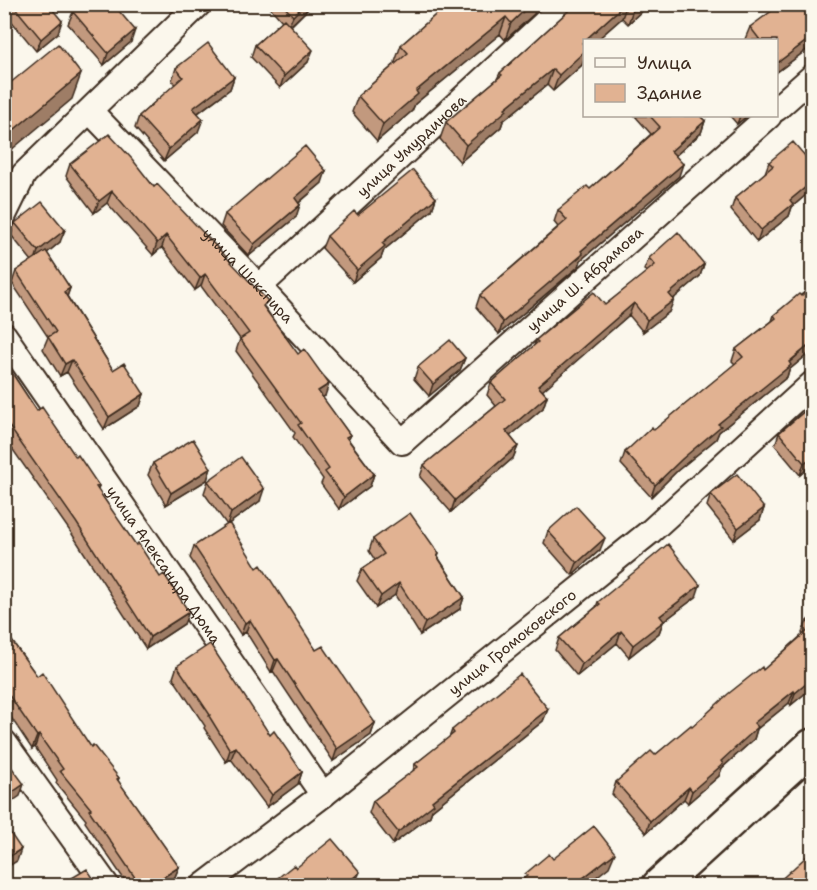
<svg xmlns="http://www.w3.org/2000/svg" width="817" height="890" font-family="'Shantell Sans',sans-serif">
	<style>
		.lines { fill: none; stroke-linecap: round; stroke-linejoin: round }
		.street-casing { stroke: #3b2a1e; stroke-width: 28 }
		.secondary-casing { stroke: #3b2a1e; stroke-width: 38 }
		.street { stroke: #fbf7ec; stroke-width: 24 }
		.secondary { stroke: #fbf7ec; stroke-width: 33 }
		.wall { fill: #c2997e; stroke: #3b2a1e; stroke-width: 1.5 }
		.shaded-wall { fill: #9e7d66; stroke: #3b2a1e; stroke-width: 1.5 }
		.building { fill: #e1b292; stroke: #3b2a1e; stroke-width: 1.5 }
		.labels { text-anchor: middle; stroke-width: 4.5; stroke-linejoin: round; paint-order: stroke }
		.street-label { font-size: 15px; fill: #3b2a1e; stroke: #fbf7ec }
	</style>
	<rect width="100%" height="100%" fill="#fbf7ec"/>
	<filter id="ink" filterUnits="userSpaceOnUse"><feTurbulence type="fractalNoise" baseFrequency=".0167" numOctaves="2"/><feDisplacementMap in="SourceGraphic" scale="12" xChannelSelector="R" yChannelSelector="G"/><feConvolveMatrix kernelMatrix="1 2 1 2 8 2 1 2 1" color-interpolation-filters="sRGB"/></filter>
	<g filter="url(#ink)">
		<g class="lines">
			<defs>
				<g id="street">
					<path d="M776 109 812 77"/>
					<path id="s1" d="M90 111 259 287 402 442 769 116"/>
					<path d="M4 215 24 174 199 4"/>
					<path id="s2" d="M259 287 565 4"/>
					<path id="s3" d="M4 335 323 795"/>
					<path d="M4 742 107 886"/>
					<path id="s4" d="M203 886 323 795 651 531 812 384"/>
				</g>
				<path id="secondary" d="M659 886 812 746"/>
			</defs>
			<use href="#street" class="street-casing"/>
			<use href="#secondary" class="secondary-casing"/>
			<use href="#street" class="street"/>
			<use href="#secondary" class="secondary"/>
		</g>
		<path class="wall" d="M4 4H48L58 33 36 51 4 12Z
			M267 4H313L291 26 308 62 280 88 251 57 255 45 282 21Z
			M448 4H537L534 14 505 40 500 34 415 104 412 111 377 141 352 112 358 96 396 63 395 62 401 45Z
			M576 4H649L628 24 622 18 597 40H585V57L582 65 553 91 547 85 503 121 501 127 460 162 440 139 446 122 497 79 500 73Z
			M813 4V45L777 72V40H746L745 39 750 27 805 8Z
			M73 12 131 42 104 65 68 24Z
			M176 68 234 77 230 89 197 114 198 132 164 161 135 128 139 116 175 85 172 80Z
			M635 116H700L705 121 701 133 675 156 679 176 581 260 579 266 499 334 476 307 480 295 558 227 554 222 558 210 590 189 651 134Z
			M730 116H747L737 124Z
			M769 162 813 165V189L792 207 789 216 757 242 731 210 735 198 765 173Z
			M70 164 154 187 266 309 325 396 322 397 350 435 348 439 374 474 370 486 339 509 321 484 323 479 293 437 295 433 236 351 240 339 201 286 195 290 162 247 153 255 107 203 94 213 66 176Z
			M322 183 299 203 296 217 249 256 221 226 225 214Z
			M436 198 432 210 384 250 381 258 353 282 322 248 327 236 358 215Z
			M15 223 60 242 47 253 70 288 67 296 113 370 144 394 140 406 104 429 67 372 60 376 43 349 48 337 12 283 16 271 32 261 11 235Z
			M649 258 704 264 700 276 673 299 669 312 643 332 629 315 542 390 547 396 543 408 510 436 518 446 513 458 451 512 420 477 424 465 496 406 487 395 491 383 534 346 536 340 605 305 647 272 644 270Z
			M813 286V350L789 370 787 377 719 432 716 439 677 471 651 497 621 464 625 452 654 430 735 364 732 361 736 349 772 321 774 315Z
			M465 358 460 370 429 396 414 379 418 367Z
			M4 361 37 411 99 486 98 489 184 624 146 649 72 534 4 437Z
			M813 404V464L800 475 775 445 779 433Z
			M153 463 211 468 207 480 166 505 148 475Z
			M208 481 260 501 227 525 204 493Z
			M711 494 764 508 760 520 734 540 707 506Z
			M548 531 600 550 572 575 544 543Z
			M373 539 439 554 438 557 464 597 460 609 420 635 395 595 376 608 357 581 362 569 375 560 369 551Z
			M194 546 257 568 316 650 375 723 371 735 333 761 273 671 271 672 246 632 241 635 190 558Z
			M696 597 663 622 659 633 629 657 617 643 577 676 555 650 559 638 596 607 598 602Z
			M813 616V687L791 705 789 703 757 729 754 739 722 768 719 776 688 803 684 799 646 833 612 794 616 782 655 755 763 670 803 634 802 633 807 621Z
			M4 630 37 676 91 747 119 778 118 781 179 867 174 879 164 885H128L85 822 86 820 56 783 57 780 35 747 32 749 4 707Z
			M177 666 270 735 302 772 298 784 267 807 231 759 226 762 204 728 205 726 173 678Z
			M548 709 543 721 432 810 430 816 393 844 369 813 373 801 413 771 415 764 449 738 452 730Z"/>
		<path class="shaded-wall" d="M305 4H313L288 28 293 16Z
			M531 4H537L534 14 505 40 511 23Z
			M625 4H627L622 18 597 40H585Z
			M637 4H649L628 24 634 7Z
			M506 17 500 34 415 104 412 111 377 141 383 124 416 91Z
			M62 21 58 33 36 51 41 39Z
			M135 30 131 42 104 65 108 53Z
			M813 36V45L777 72V63Z
			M585 41V57L582 65 553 91 559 75Z
			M313 50 308 62 280 88 284 76Z
			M553 69 547 85 503 121 501 127 460 162 466 145 505 108Z
			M81 74 72 99 4 156V138Z
			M234 77 230 89 188 120 193 108Z
			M740 116H747L737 124Z
			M203 119 198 132 164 161 169 149Z
			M705 121 701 133 667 163 671 151Z
			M683 164 679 176 581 260 579 266 499 334 503 322 581 251Z
			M326 171 322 183 290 210 295 198Z
			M813 181V189L792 207 789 216 757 242 761 230 790 200Z
			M112 191 107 203 94 213 99 201Z
			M436 198 432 210 384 250 381 258 353 282 357 270 382 243Z
			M300 205 296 217 249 256 254 244Z
			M65 230 60 242 34 264 38 251Z
			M166 235 162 247 153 255 157 243Z
			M704 264 700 276 665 306 669 294Z
			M205 274 201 286 195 290 200 278Z
			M70 288 66 300 64 292Z
			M674 300 669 312 643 332 647 320Z
			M634 303 629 315 534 398 538 386Z
			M813 342V350L789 370 787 377 719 432 716 439 677 471 651 497 655 485 718 424Z
			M465 358 460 370 429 396 433 384Z
			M72 360 67 372 60 376 65 364Z
			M329 384 325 396 314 403 318 391Z
			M144 394 140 406 104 429 109 417Z
			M547 396 543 408 502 443 506 431Z
			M518 446 513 458 451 512 455 500Z
			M813 456V464L800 475 804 463Z
			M211 468 207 480 166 505 171 493Z
			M374 474 370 486 339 509 344 497Z
			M264 489 260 501 227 525 231 513Z
			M764 508 760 520 734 540 738 528Z
			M605 538 600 550 572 575 577 563Z
			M399 583 395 595 376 608 381 596Z
			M700 585 696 597 663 622 659 633 629 657 633 645 660 616Z
			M464 597 460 609 420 635 425 623Z
			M189 612 184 624 146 649 150 637Z
			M250 620 246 632 241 635 245 623Z
			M621 631 617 643 577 676 582 664Z
			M278 659 273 671 271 672 275 660Z
			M813 678V687L791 705 795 693Z
			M794 691 789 703 757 729 754 739 722 768 719 776 688 803 692 791 721 761 754 723Z
			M548 709 543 721 432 810 430 816 393 844 398 832 432 801Z
			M375 723 371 735 333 761 337 749Z
			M39 735 35 747 32 749 37 736Z
			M236 747 231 759 226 762 230 750Z
			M302 772 298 784 267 807 272 795Z
			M24 784 20 796 4 807V798Z
			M689 787 684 799 646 833 650 821Z
			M21 849 17 861 4 869V860Z
			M615 853 609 867 586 885H574Z
			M179 867 174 879 164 885H151Z
			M360 872 354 885H345Z"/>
		<path class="building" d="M12 4H48L62 21 41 39Z
			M81 4H113L135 30 108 53 73 12Z
			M282 4H305L293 16Z
			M448 4H531L511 23 506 17 416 91 418 94 383 124 358 96 408 53 401 45Z
			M576 4H625L582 43 585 45V51L559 75 553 69 505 108 507 110 466 145 446 122 502 75 500 73Z
			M781 4H802L805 8 810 4H813V36L777 63V40H760L750 27Z
			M284 19 313 50 284 76 255 45Z
			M208 43 234 77 193 108 203 119 169 149 139 116 183 77 176 68Z
			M58 44 81 74 4 138V88Z
			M650 116H700L705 121 671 151 683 164 581 251 583 254 503 322 480 295 567 220 558 210 587 186 590 189 660 127Z
			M109 134 132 159 154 187 157 184 268 301 263 306 298 354 304 349 329 384 318 391 350 435 346 437 374 474 344 497 325 472 329 469 298 425 301 423 240 339 249 333 205 274 200 278 166 235 157 243 112 191 99 201 70 164Z
			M793 142 813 165V181L790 200 793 204 761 230 735 198 773 166 769 162Z
			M305 146 326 171 295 198 300 205 254 244 225 214Z
			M413 170 436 198 382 243 385 246 357 270 327 236 354 211 358 215Z
			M42 202 65 230 38 251 15 223Z
			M678 232 704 264 669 294 674 300 647 320 634 303 538 386 547 396 506 431 518 446 455 500 424 465 505 399 491 383 538 342 536 340 594 292 605 305 655 265 649 258Z
			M46 251 70 288 64 292 113 370 124 363 144 394 109 417 72 360 65 364 48 337 56 332 16 271Z
			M813 286V342L789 362 791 365 718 424 721 426 682 459 655 485 625 452 652 427 654 430 743 357 736 349 776 318 774 315 799 294 801 296Z
			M450 340 465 358 433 384 418 367Z
			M4 361 37 411 42 407 76 457 78 455 99 486 96 487 136 545 138 543 160 577 164 574 189 612 150 637 76 522 4 419Z
			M813 404V456L804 463 779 433Z
			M193 439 211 468 171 493 153 463Z
			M241 457 264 489 231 513 208 481Z
			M737 474 764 508 738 528 711 494Z
			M576 506 605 538 577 563 548 531Z
			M410 513 439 554 437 556 464 597 425 623 399 583 381 596 362 569 384 554 373 539Z
			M229 523 257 568 261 565 316 650 323 646 375 723 337 749 278 659 275 660 250 620 245 623 194 546Z
			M668 544 700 585 660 616 664 621 633 645 621 631 582 664 559 638 600 604 598 602Z
			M813 616V678L795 693 794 691 754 723 758 727 721 761 723 764 692 791 689 787 650 821 616 782 651 751 655 755 691 725 692 727 728 694 762 667 763 670 812 627 807 621Z
			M4 630 37 676 42 672 91 747 93 745 119 778 117 779 179 867 151 885H140L89 810 91 809 60 771 63 769 39 735 37 736 4 688Z
			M210 644 270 735 274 731 302 772 272 795 236 747 230 750 209 716 210 715 177 666Z
			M520 674 548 709 432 801 434 804 398 832 373 801 418 767 415 764 454 733 452 730Z
			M4 757 24 784 4 798Z
			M4 824 21 849 4 860Z
			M594 826 615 853 574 885H575H515L527 876 525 874 549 854 553 859Z
			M332 839 360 872 345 885H269L294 865 296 868Z
			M807 856 813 862V885H775Z
			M87 869 98 885H60Z"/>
	</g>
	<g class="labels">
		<g class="street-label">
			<text dy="5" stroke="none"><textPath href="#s2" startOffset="208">улица Умурдинова</textPath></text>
			<text dy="5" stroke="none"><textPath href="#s1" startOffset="228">улица Шекспира</textPath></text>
			<text dy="5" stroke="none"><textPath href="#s1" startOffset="700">улица Ш. Абрамова</textPath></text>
			<text dy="5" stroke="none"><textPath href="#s3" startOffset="280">улица Александра Дюма</textPath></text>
			<text dy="5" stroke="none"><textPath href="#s4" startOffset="394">улица Громоковского</textPath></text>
		</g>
	</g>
	<rect width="817" height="890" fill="none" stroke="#fbf7ec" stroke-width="24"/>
	<rect x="12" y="12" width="793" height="866" fill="none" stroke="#3b2a1e" stroke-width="2" filter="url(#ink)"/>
	<rect x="583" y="39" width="195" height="78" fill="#fbf7ec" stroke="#aea59a" stroke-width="1.5"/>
	<rect x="595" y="58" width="30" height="9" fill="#fbf7ec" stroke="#aea59a" stroke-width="1.5"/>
	<text x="637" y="69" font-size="18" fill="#3b2a1e">Улица</text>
	<rect x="595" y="84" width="30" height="18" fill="#e1b292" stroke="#aea59a" stroke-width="1.5"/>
	<text x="637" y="99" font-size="18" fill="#3b2a1e">Здание</text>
</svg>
